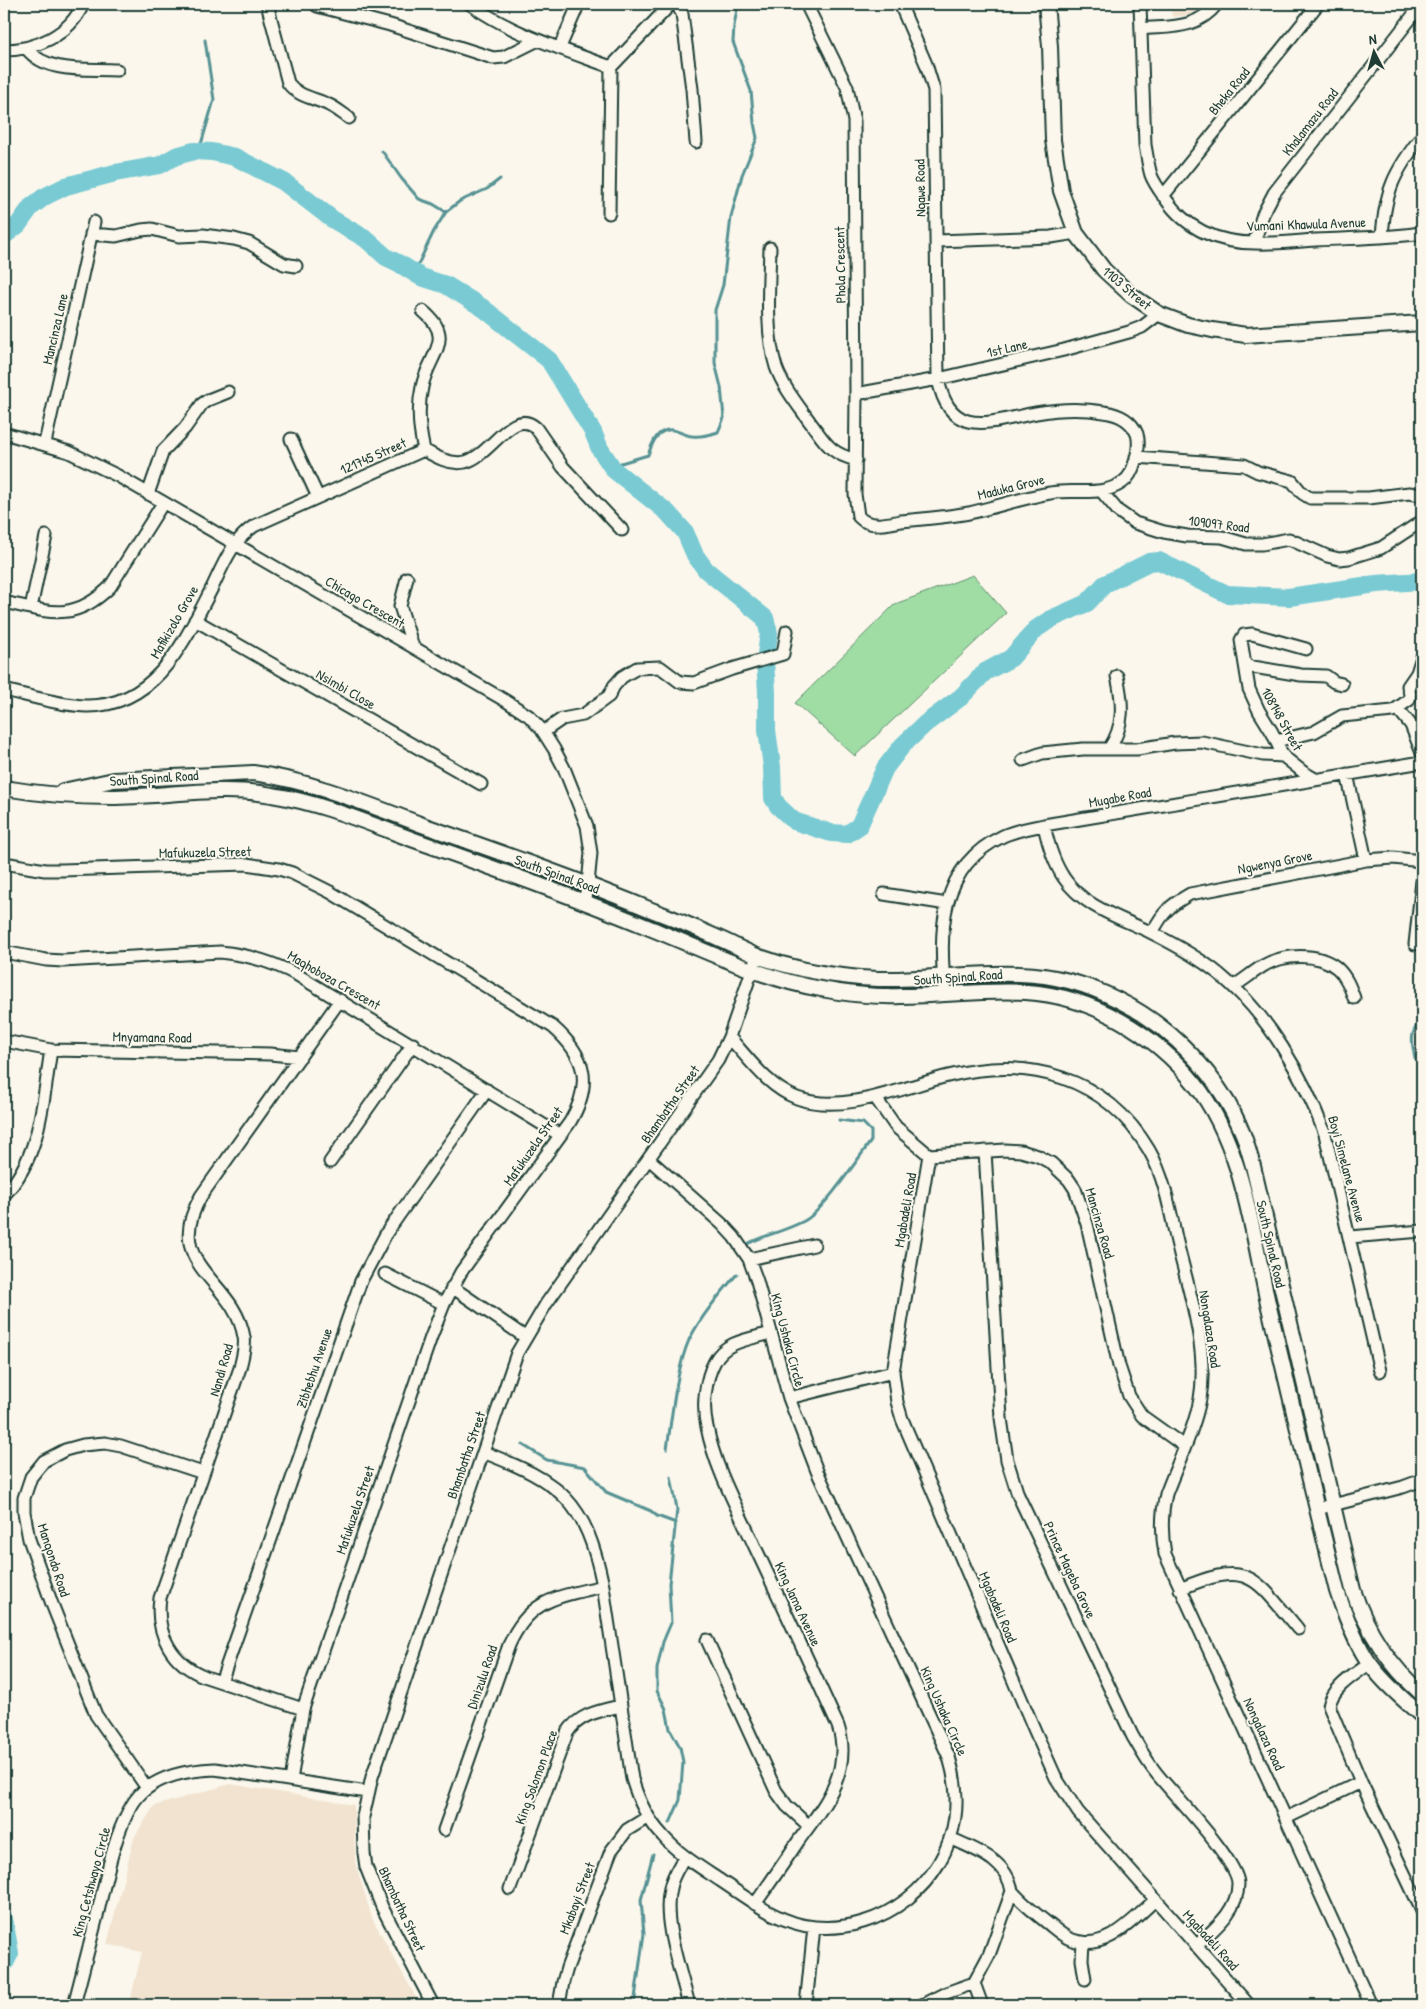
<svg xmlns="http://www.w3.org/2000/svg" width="1426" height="2009" font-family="'Patrick Hand',sans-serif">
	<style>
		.built { fill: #f1e3cf }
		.green { fill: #9fdda5; stroke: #5f8d6c }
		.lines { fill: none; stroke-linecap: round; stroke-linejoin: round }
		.stream { stroke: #569293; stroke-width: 3 }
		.river { stroke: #7acad3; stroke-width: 18 }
		.minor-casing { stroke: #1f3d34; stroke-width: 15 }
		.tertiary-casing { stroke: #1f3d34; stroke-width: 18 }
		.minor { stroke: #fbf7ec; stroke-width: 11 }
		.tertiary { stroke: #fbf7ec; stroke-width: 14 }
		.labels { text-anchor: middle; stroke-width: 4; stroke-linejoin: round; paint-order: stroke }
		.street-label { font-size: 14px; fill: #1f3d34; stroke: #fbf7ec }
	</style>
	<rect width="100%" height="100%" fill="#fbf7ec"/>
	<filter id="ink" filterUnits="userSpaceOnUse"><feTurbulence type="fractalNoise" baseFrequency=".02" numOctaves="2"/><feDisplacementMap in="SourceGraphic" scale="10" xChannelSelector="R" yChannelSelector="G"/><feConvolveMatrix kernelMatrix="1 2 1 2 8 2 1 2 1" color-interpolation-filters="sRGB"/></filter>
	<g filter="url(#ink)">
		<path class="built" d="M1170 4H1205L1192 15 1172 17Z
			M230 1784 354 1805 355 1862 372 1918 420 2005H129L142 1952 107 1944 134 1838 154 1806Z"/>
		<path class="green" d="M973 575 1006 613 855 756 795 703 895 604Z"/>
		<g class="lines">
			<path class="stream" d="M199 151 214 100 205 40
				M382 151 401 178 419 199 433 204 446 212
				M414 273 434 231 446 212 460 201 487 189 500 179
				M614 470 621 463 648 455C652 444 657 428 673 430 679 431 685 436 692 436 701 437 709 435 718 432L724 418 721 387 715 363V310L723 285 731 217 742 175 757 138 754 123 751 91 733 42 734 26 738 4
				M1415 1058C1411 1040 1410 1033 1422 1018
				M747 1244C765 1235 785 1231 804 1221 823 1211 857 1160 871 1141V1131L863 1123 839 1120
				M523 1445 547 1460 585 1467 606 1492 651 1511 657 1516 676 1523
				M667 1449C672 1416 676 1370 689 1340 701 1316 720 1294 737 1274
				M670 1823 680 1800 683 1762 680 1747 670 1729 666 1709 657 1691V1669L663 1642 671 1623 669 1584 677 1509 671 1477
				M634 2005 644 1934 641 1900 653 1854"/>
			<path class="river" d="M4 236 18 225 31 207 44 197 66 186 115 173 160 165 176 156 194 151 212 152 235 157 284 182 332 219 366 239 386 257 400 264 421 277 446 285 483 308 549 360 593 432 600 449 614 470 667 512 685 532 695 555 706 570 765 618 769 633 765 661 767 692V730L772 767 773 798 778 806 794 821 831 833 847 834 859 826 885 768 902 746 925 724 961 697 985 672 1011 658 1036 629 1051 619 1087 603 1105 584 1149 562 1159 561 1227 594 1289 597 1376 584 1422 581
				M4 1919 10 1953 4 1965"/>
			<defs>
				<path id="minor" d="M267 4 288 83C298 97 315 98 329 105 336 108 343 114 349 118
					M470 4C512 34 562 49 611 67L671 4
					M677 4 682 14 692 89 696 142
					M806 4 847 87 854 121 856 394 855 494 858 516C860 518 862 520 864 521 875 527 890 523 901 521 924 519 947 517 969 513 996 507 1022 498 1050 493 1074 488 1101 498 1123 482 1134 475 1141 446 1137 434 1131 419 1118 414 1104 412 1081 408 1059 409 1036 413 992 421 950 441 938 379L934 90 926 64 900 4
					M1140 4 1145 145C1147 155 1148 165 1151 175 1154 183 1160 191 1165 198 1186 229 1218 243 1255 243 1276 244 1296 241 1316 240 1352 238 1387 238 1422 233
					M317 6 390 25 493 58 504 57 538 40
					M1141 29C1171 26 1196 30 1217 4
					M560 47 576 10V4
					M27 49C47 74 87 68 117 70
					M4 50C35 50 70 35 83 4
					M1163 196 1318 4
					M609 213 611 67
					M91 234 116 236 141 230 152 229 179 236 203 235 234 239 249 243 284 264 296 266
					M1382 237C1385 191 1394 172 1422 136
					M936 241 1051 237 1076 233
					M1254 243 1263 214 1274 193 1422 4
					M770 248C769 285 765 332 776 367 783 387 798 405 810 422 826 443 829 453 856 460
					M423 311C457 339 428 355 422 387 417 409 419 429 424 450
					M856 394 938 379 1064 350 1129 332 1142 327 1159 314
					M4 433 69 452 118 476 506 701 529 716 542 730 554 749 564 768 587 826 591 853 588 884 584 901
					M291 439 318 497
					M45 443 94 222
					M1136 457 1244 465 1258 472 1292 481 1302 493 1310 498H1369L1409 493 1422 495
					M1102 492 1118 511 1135 523 1164 532 1187 536 1222 537 1246 544H1262L1289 539 1327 556 1339 559 1349 558 1381 548 1422 521
					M148 494 163 451 185 428 202 404 208 400 228 392
					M407 578 400 606 413 647
					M4 602C49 612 73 623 110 587L163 503
					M31 608 46 536
					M195 620 481 784
					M1306 649 1252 634 1244 635 1241 640 1249 689 1259 711 1272 732 1283 756 1303 772 1315 779
					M1247 666 1301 675 1326 676 1334 682 1342 684
					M4 690C30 696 59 705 86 706 156 707 185 640 212 588 223 565 232 541 254 526L424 450C436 457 450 465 465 462 491 456 513 406 536 428L563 467 622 530
					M1398 709 1411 725 1422 753
					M543 732 562 719 583 715 609 696 614 686 622 677 637 668 660 667 680 682 694 683 732 669 783 654 787 631
					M1276 741 1314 732 1342 716 1393 711 1409 700 1410 694 1408 686 1417 673 1422 657
					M1109 749C1125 725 1123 703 1117 676
					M1023 760 1042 753 1083 749H1137L1175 743 1202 742 1263 755 1283 756
					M1347 774 1366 860
					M1044 825C1048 844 1053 862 1064 878 1083 907 1121 918 1150 932 1174 944 1198 957 1219 974 1268 1014 1303 1075 1325 1134L1380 1371
					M4 863 45 870H62L246 864 279 869 292 873 330 892 553 1027C586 1056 593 1083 570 1122L461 1272 444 1304 431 1337 303 1709 291 1780
					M884 894 947 904
					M1152 933C1163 912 1169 906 1190 894L1366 860 1393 858 1422 861
					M1415 944 1422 881
					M4 952 46 960 63 961 220 952C249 955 274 962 299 976L560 1135
					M1234 986C1244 980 1253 972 1263 966 1283 954 1318 952 1337 968 1346 976 1350 987 1354 998
					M945 994C939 932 938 867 1003 836 1016 830 1030 828 1044 825L1422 762
					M729 1037C749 1059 768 1087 797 1098 843 1115 903 1087 948 1076 1028 1056 1105 1076 1149 1150 1164 1176 1170 1209 1176 1238 1188 1289 1209 1348 1200 1399 1194 1431 1177 1464 1166 1494 1161 1515 1161 1532 1165 1554L1371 2005
					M4 1041 51 1050 270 1054 300 1057
					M875 1097 896 1127 929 1155 1005 1150 1021 1151 1038 1156 1051 1163 1069 1180 1075 1189 1087 1224 1119 1366 1129 1396 1142 1416 1184 1446
					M985 1151 1001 1418 1007 1460 1018 1495 1132 1735C1140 1749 1147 1762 1157 1774 1173 1794 1239 1862 1238 1884 1238 1911 1214 1929 1196 1946
					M929 1155 893 1372 897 1402 902 1419 1035 1731 1056 1778 1078 1812 1249 2005
					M330 1162 413 1044
					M4 1195C41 1157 43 1099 51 1050
					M1350 1237 1422 1231
					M749 1259 814 1245
					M385 1274 444 1304
					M452 1287 525 1337
					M789 1398 893 1372
					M483 1452C561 1482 586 1501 603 1586L632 1779C638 1799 647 1819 662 1835 678 1854 700 1867 721 1881 750 1900 779 1924 815 1927 882 1933 946 1884 955 1817 958 1796 955 1777 949 1757L817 1471 789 1398 757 1281 749 1259 734 1237 722 1224 650 1160
					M1317 1509 1403 1487 1422 1480
					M1180 1589C1250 1559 1254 1577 1298 1629
					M707 1640 776 1791 787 1806 809 1826
					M1370 1663C1355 1675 1333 1686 1329 1706L1361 1782 1422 1911
					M221 1682 361 1281 387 1232 487 1090
					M303 1709 206 1677C172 1664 155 1634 160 1598L240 1368C242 1358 246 1347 244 1337 234 1278 161 1267 201 1196L340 1000
					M147 1788 96 1715 52 1604 29 1539 24 1512V1498L31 1477 44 1461 65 1450 83 1445 105 1443 121 1446 203 1473
					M1286 1818 1361 1782
					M444 1830 509 1645C530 1598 558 1597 603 1586
					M950 1838C976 1850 1007 1860 1012 1891L989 1955 974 1983 982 2005
					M684 1857C679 1867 672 1876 670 1888 662 1923 681 1971 689 2005
					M510 1889 567 1733C579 1714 599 1711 620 1706
					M1012 1891C1023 1904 1036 1914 1050 1925 1055 1929 1062 1935 1068 1938 1103 1955 1132 1921 1155 1900
					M755 1904C770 1883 785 1861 799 1840 824 1806 853 1771 838 1726 811 1666 783 1606 755 1547 738 1509 715 1469 707 1427 702 1407 705 1379 715 1361 725 1341 751 1339 771 1333
					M1083 1942 1082 1960 1085 1979
					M74 2005C82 1975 89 1946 97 1916 105 1883 118 1809 146 1789 165 1774 192 1770 215 1769L367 1792
					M433 2005 382 1907 366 1867 364 1853 363 1817 372 1777 517 1353 546 1304 718 1060 729 1037 757 956
					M559 2005 563 1982 567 1968 611 1851 627 1830 648 1817
					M806 2005 814 1927
					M922 2005 946 1993 974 1983"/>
				<path id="tertiary" d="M1046 4 1050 46 1053 140 1061 191 1076 233 1104 270 1131 295 1159 314 1188 325 1212 330 1246 335 1422 323
					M4 788C39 794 75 797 111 797 164 797 219 785 272 795 322 803 370 824 417 841 496 869 575 897 652 929 707 951 762 979 821 989 847 994 874 997 901 996 943 996 985 989 1026 992 1092 996 1154 1033 1195 1084 1242 1143 1252 1231 1268 1303 1291 1399 1313 1495 1337 1591 1345 1615 1355 1643 1370 1664 1385 1684 1404 1700 1422 1716
					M63 791 114 780 253 773C313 781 369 805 425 826 502 853 579 880 654 911 675 919 696 928 716 937 730 943 743 950 757 956 787 967 819 974 851 977 908 984 964 971 1020 974 1054 975 1089 985 1118 1000 1173 1027 1220 1077 1243 1134 1247 1144 1250 1156 1253 1166L1353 1590C1367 1632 1389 1665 1422 1694"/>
			</defs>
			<use href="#minor" class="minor-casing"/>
			<use href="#tertiary" class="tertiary-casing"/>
			<use href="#minor" class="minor"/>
			<use href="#tertiary" class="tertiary"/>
		</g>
	</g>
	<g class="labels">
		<g class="street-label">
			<text transform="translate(1229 91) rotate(-51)" y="5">Bheka Road</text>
			<text transform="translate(1310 122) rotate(-52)" y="5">Khalamazu Road</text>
			<text transform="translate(920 188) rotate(-91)" y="5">Nqawe Road</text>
			<text transform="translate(1306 224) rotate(-2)" y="5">Vumani Khawula Avenue</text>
			<text transform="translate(840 265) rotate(-91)" y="5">Phola Crescent</text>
			<text transform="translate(1127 288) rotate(40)" y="5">1103 Street</text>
			<text transform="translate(55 329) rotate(-77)" y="5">Mancinza Lane</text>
			<text transform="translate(1007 348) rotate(-13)" y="5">1st Lane</text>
			<text transform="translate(373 456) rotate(-24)" y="5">121745 Street</text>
			<text transform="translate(1011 487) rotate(-14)" y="5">Maduka Grove</text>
			<text transform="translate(1219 524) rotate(7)" y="5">109097 Road</text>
			<text transform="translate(365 602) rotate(30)" y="5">Chicago Crescent</text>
			<text transform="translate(174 622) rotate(-60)" y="5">Mafikizolo Grove</text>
			<text transform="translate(346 689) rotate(30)" y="5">Nsimbi Close</text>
			<text transform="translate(1282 719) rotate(61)" y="5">108148 Street</text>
			<text transform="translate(154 778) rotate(-4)" y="5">South Spinal Road</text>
			<text transform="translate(1120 797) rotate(-10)" y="5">Mugabe Road</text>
			<text transform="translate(205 852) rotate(-1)" y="5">Mafukuzela Street</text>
			<text transform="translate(1275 862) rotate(-11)" y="5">Ngwenya Grove</text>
			<text transform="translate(557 874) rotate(20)" y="5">South Spinal Road</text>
			<text transform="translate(958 977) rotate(-4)" y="5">South Spinal Road</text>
			<text transform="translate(334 980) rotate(30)" y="5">Maqhoboza Crescent</text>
			<text transform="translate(152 1037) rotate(1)" y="5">Mnyamana Road</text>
			<text transform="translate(670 1104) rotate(-55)" y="5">Bhambatha Street</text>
			<text transform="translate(533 1146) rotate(-55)" y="5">Mafukuzela Street</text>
			<text transform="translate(1347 1169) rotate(75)" y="5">Boyi Simelane Avenue</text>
			<text transform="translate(905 1210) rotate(-80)" y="5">Mgabadeli Road</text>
			<text transform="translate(1100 1223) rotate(74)" y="5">Mancinza Road</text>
			<text transform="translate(1271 1244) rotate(77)" y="5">South Spinal Road</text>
			<text transform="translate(1210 1329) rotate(81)" y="5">Nongalaza Road</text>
			<text transform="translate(788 1340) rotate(75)" y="5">King Ushaka Circle</text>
			<text transform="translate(314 1368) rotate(-71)" y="5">Zibhebhu Avenue</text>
			<text transform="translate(221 1370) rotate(-74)" y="5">Nandi Road</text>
			<text transform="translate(466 1455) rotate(-71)" y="5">Bhambatha Street</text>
			<text transform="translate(355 1510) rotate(-71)" y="5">Mafukuzela Street</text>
			<text transform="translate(54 1560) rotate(72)" y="5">Manqondo Road</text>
			<text transform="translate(1070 1570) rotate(65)" y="5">Prince Mageba Grove</text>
			<text transform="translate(798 1604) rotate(65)" y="5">King Jama Avenue</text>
			<text transform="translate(998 1607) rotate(67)" y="5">Mgabadeli Road</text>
			<text transform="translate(482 1677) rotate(-71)" y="5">Dinizulu Road</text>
			<text transform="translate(944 1711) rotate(66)" y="5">King Ushaka Circle</text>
			<text transform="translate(1264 1734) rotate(65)" y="5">Nongalaza Road</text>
			<text transform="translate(536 1777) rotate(-70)" y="5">King Solomon Place</text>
			<text transform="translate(91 1882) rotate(-75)" y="5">King Cetshwayo Circle</text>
			<text transform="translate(577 1898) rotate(-69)" y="5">Mkabayi Street</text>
			<text transform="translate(402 1909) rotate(65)" y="5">Bhambatha Street</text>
			<text transform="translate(1211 1940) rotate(48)" y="5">Mgabadeli Road</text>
		</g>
	</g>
	<rect width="1426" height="2009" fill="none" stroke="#fbf7ec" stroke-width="20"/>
	<rect x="10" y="10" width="1406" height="1989" fill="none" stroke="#1f3d34" stroke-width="2" filter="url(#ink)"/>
	<g transform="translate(1374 52) rotate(354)" stroke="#fbf7ec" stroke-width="4" paint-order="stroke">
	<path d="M0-4L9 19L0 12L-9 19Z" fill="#1f3d34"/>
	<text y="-8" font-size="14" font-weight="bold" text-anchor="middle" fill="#1f3d34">N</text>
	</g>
</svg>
